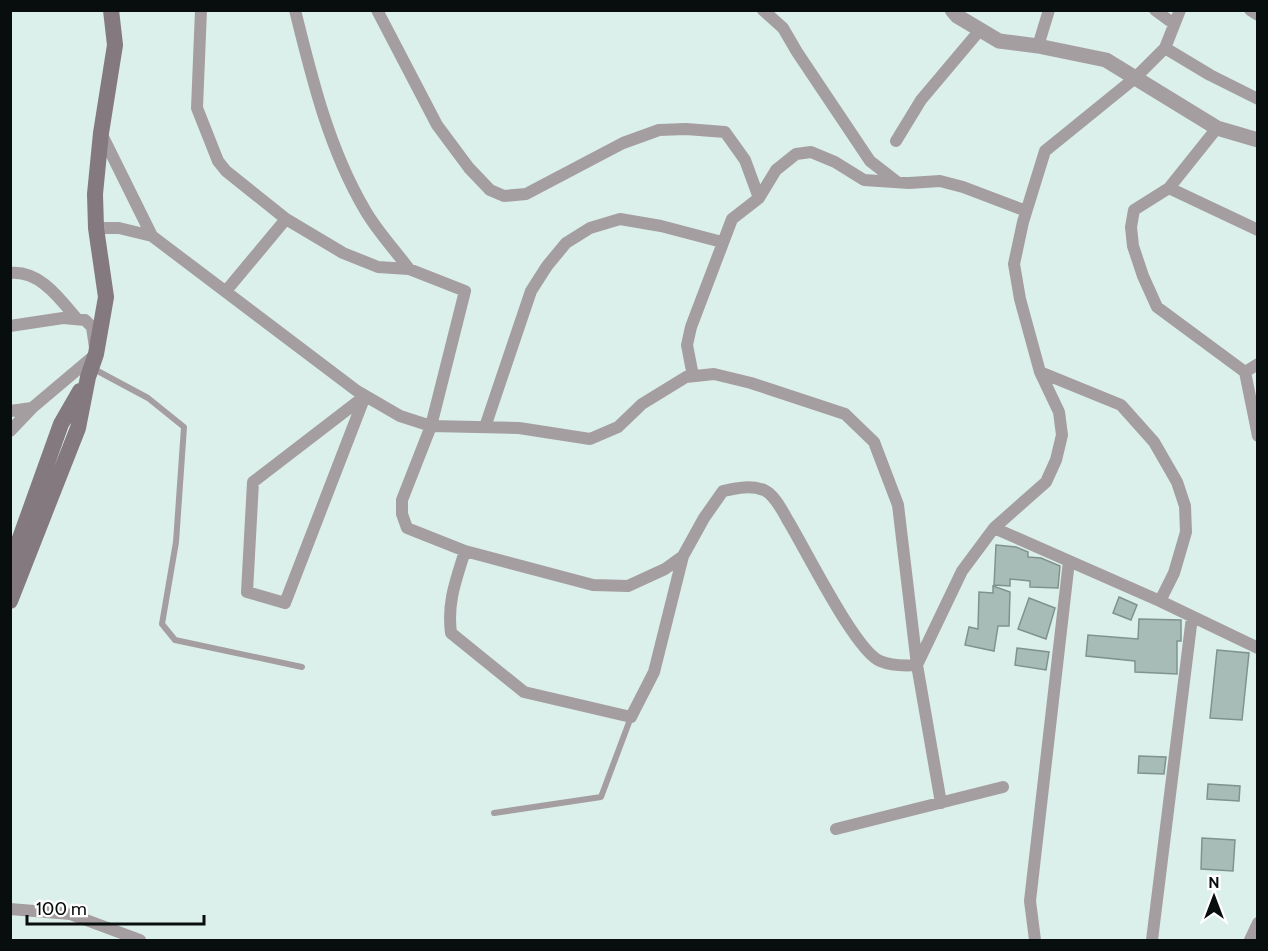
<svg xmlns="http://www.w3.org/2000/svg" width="1268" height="951" font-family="Cabin,sans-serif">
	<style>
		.building { fill: #a8bcb7; stroke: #80928e; stroke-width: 1.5 }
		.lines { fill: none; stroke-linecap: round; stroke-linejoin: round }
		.service { stroke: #a59ea1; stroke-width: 6 }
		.minor { stroke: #a59ea1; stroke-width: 12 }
		.tertiary { stroke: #a59ea1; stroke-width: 15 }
		.secondary { stroke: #84797e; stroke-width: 16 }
	</style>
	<rect width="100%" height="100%" fill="#dcf0eb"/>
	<path class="building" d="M996 545 1016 547 1028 552V557L1041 558 1060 566 1058 588 1030 587V581L1010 579V586L994 585Z
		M993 586 1010 592 1009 626H998L994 651 965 645 969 627 978 629 979 592 993 593Z
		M1119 597 1137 605 1131 620 1113 613Z
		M1029 598 1055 608 1046 639 1018 629Z
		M1139 619 1181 620V641H1177V674L1135 672V661L1086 656 1088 635 1138 639Z
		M1017 648 1049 652 1046 670 1015 665Z
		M1217 650 1249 653 1242 720 1210 718Z
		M1139 756 1166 757 1164 774 1138 773Z
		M1208 784 1240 786 1239 801 1207 799Z
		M1202 838 1235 840 1233 871 1201 869Z"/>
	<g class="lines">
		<path class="service" d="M92 368 148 398 184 427 176 542 162 624 175 640 302 667
			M494 813 601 797 631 717"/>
		<path class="minor" d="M201 10 197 108 218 161 226 171 286 219 343 253 378 267 409 269 465 291 431 426 402 500V514L407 528 465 551 593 585 628 586 665 569 683 556 704 518 723 491C737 488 750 485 764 490 774 494 782 510 787 519 804 546 855 651 880 661 892 666 905 666 917 665L962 571 994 528 1046 482 1056 460 1062 435 1059 412 1040 372 1020 299 1014 264 1023 222 1045 151 1135 78 1165 48 1180 10
			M295 10C312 79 329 149 365 210 377 231 395 250 409 269
			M377 10 437 125 469 168 490 190 504 196 526 194 623 143 659 130 686 129 725 132 745 160 759 198
			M763 10 783 28 797 52 870 161 897 182
			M1155 10 1174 24
			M1250 10 1258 15
			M1038 46 1049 10
			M1165 48 1210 75 1258 99
			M1217 128 1169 188 1134 210 1131 227 1133 246 1143 276 1157 307 1245 372 1258 436
			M101 133 152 236
			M896 141 921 100 980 30
			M1169 188 1258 230
			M96 228H119L152 236 357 391 400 416 431 426 519 428 590 439 618 427 642 404 686 377 714 374 751 383 845 414 874 442 898 505 917 665 941 803
			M10 273C40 270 60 299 77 319
			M226 291 286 219
			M10 326 63 318 85 320 92 327 96 354 32 408 10 431
			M1040 372 1121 405 1154 442 1177 482 1185 506 1186 532 1174 573 1160 601
			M1245 372 1258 364
			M693 376 687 345 691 327 732 219 759 198 776 170 796 154 811 152 835 162 864 180 909 183 940 181 963 187 1026 211
			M365 396 285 603 247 592 253 482Z
			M10 411 32 408
			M485 427 531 291 547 266 566 243 590 228 620 219 661 226 722 242
			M994 528 1160 601 1258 648
			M465 551C456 580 447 602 451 633L524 692 631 717 654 672 683 556
			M836 829 1003 787
			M10 909 70 914 140 940
			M1035 940 1030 901 1069 561
			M1152 940 1192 617
			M1250 940 1258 923"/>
		<path class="tertiary" d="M952 10 957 16 999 41 1038 46 1106 60 1217 128 1258 140"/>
		<path class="secondary" d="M10 566 61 424 80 391
			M10 601 78 428 88 377 96 354 106 297 96 228 95 194 101 133 115 45 111 10"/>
	</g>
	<rect width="1268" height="951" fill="none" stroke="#080e0d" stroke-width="24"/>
	<g transform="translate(1214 897)" stroke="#ffffff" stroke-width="4.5" paint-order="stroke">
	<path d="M0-4.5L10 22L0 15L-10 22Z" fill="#080e0d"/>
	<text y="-9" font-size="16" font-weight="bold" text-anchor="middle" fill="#080e0d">N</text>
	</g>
	<path d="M27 915v9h177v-9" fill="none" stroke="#080e0d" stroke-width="3"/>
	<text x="36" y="915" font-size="18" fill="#080e0d" stroke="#ffffff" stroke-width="4.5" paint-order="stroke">100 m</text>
</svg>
